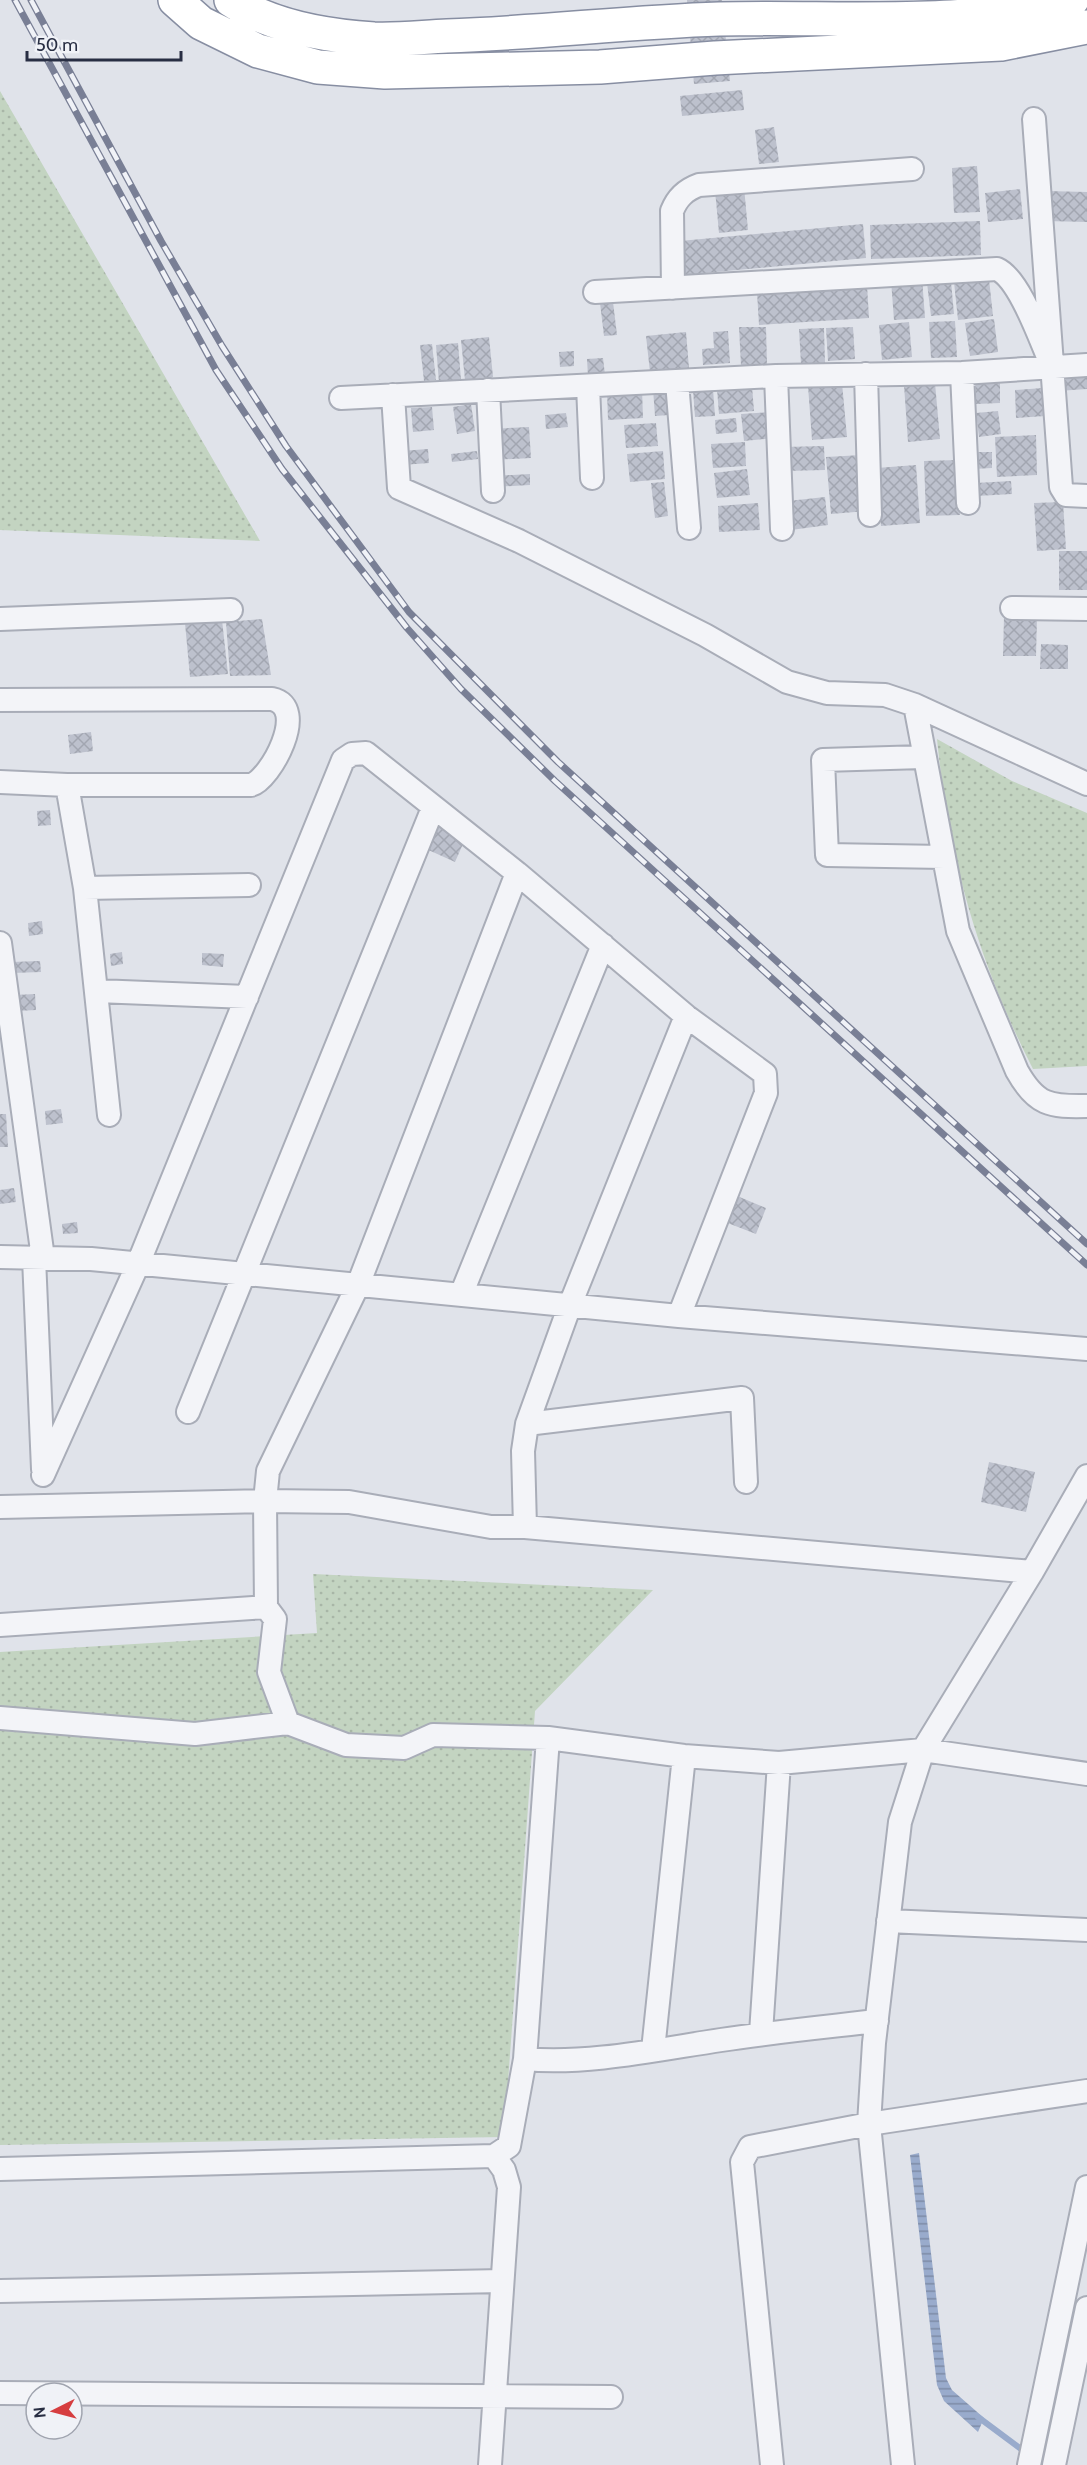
<svg xmlns="http://www.w3.org/2000/svg" width="1087" height="2465" font-family="Cabin,sans-serif">
	<style>
		.grass { fill: url(#grass-dots) }
		.water { fill: url(#water-rules) }
		.lines { fill: none; stroke-linecap: round; stroke-linejoin: round }
		.stream { stroke: #99abcc; stroke-width: 6 }
		.building { fill: url(#building-cross-hatch) }
		.street-casing { stroke: #a9adb8; stroke-width: 26 }
		.highway-casing { stroke: #878ea2; stroke-width: 36 }
		.street { stroke: #f3f4f8; stroke-width: 22 }
		.highway { stroke: #fff; stroke-width: 33 }
		.rail-casing { stroke: #797f95; stroke-width: 7 }
		.rail { stroke: #f0f2f7; stroke-width: 4.5; stroke-dasharray: 14; stroke-linecap: butt }
	</style>
	<defs>
		<pattern id="grass-dots" width="8" height="8" patternUnits="userSpaceOnUse" patternTransform="scale(1.5)"><rect width="8" height="8" fill="#c3d4c1"/><path d="M2 2h.1M6 6h.1" fill="none" stroke="#a8b6a7" stroke-width="1.8" stroke-linecap="round"/></pattern>
		<pattern id="water-rules" width="6" height="5" patternUnits="userSpaceOnUse" patternTransform="scale(1.5)"><rect width="6" height="5" fill="#99abcc"/><path d="M0 2.5h6" fill="none" stroke="#7d8ca7"/></pattern>
		<pattern id="building-cross-hatch" width="8" height="8" patternUnits="userSpaceOnUse" patternTransform="scale(1.5)"><rect width="8" height="8" fill="#bdc1cd"/><path d="M0 0l8 8M0 8l8-8" fill="none" stroke="#a2a6b1"/></pattern>
	</defs>
	<rect width="100%" height="100%" fill="#e0e3ea"/>
	<path class="grass" d="M0 91 260 541 0 530Z
		M937 739 1012 781 1087 813V1066L1033 1069C978 961 949 859 937 739Z
		M313 1574 653 1590 535 1711 504 2137 0 2145V1652L317 1633Z"/>
	<path class="water" d="M919 2153 946 2378 952 2390 984 2418 978 2432 944 2401 937 2385 910 2155Z"/>
	<g class="lines">
		<path class="stream" d="M978 2417 1025 2452"/>
	</g>
	<path class="building" d="M687 0H722L730 81 694 84Z
		M742 90 744 110 682 116 680 96Z
		M774 127 779 162 759 164 755 130Z
		M977 166 980 212 954 213 952 168Z
		M744 187 748 230 719 233 715 190Z
		M1020 189 1023 219 988 222 985 193Z
		M1046 191 1087 192V222L1045 221Z
		M980 221 981 255 871 259 870 225Z
		M863 224 866 258 683 275 680 241Z
		M922 278 925 318 894 320 891 280Z
		M989 279 993 316 958 320 954 282Z
		M951 281 954 314 931 316 927 283Z
		M867 285 869 318 759 325 757 292Z
		M613 302 617 335 604 336 600 303Z
		M994 319 998 352 970 356 965 323Z
		M955 321 957 357 931 358 929 322Z
		M909 322 912 357 882 360 879 325Z
		M739 327H766L767 365 741 366Z
		M853 327 855 359 828 361 826 328Z
		M824 328 825 363 801 364 799 329Z
		M728 331 730 363 703 365 702 349 714 348 713 332Z
		M686 332 689 368 650 372 646 336Z
		M489 337 493 377 465 380 461 340Z
		M458 343 461 380 439 383 436 345Z
		M432 344 436 380 424 381 420 345Z
		M574 351V366L560 367 559 352Z
		M603 358 605 375 588 376 587 359Z
		M1087 374V389L1058 391 1057 375Z
		M975 378H1000V403L976 404Z
		M842 383 847 437 812 440 808 386Z
		M935 383 940 439 908 442 904 385Z
		M752 386 754 411 719 414 717 389Z
		M1043 388 1045 416 1016 418 1015 390Z
		M642 389 643 418 608 420 607 391Z
		M653 389H667L669 415 655 416Z
		M713 389 715 416 695 417 693 390Z
		M471 404 475 431 457 434 453 407Z
		M432 407 434 430 413 432 411 408Z
		M998 411 1001 434 979 437 976 413Z
		M772 412 774 438 744 441 741 414Z
		M566 413 568 427 546 429 545 415Z
		M736 418 737 432 716 434 715 420Z
		M656 423 658 446 626 448 624 425Z
		M529 427 531 458 492 460 491 429Z
		M1036 435 1037 475 997 477 995 437Z
		M745 442 746 466 713 468 711 444Z
		M824 446 825 470 785 471 784 447Z
		M428 449 429 463 402 465 401 451Z
		M477 451 478 459 452 462 451 454Z
		M663 451 665 479 630 482 627 454Z
		M973 452H992V468L973 469Z
		M862 455 867 511 831 514 826 457Z
		M958 460 960 515 926 516 924 461Z
		M916 465 920 523 881 526 877 468Z
		M747 469 750 495 717 498 714 473Z
		M530 474V485L494 487 493 476Z
		M1011 481 1012 494 977 496 976 483Z
		M664 482 668 516 655 518 651 483Z
		M825 497 828 525 791 530 788 501Z
		M1063 502 1066 549 1037 551 1034 503Z
		M758 503 760 530 719 532 718 506Z
		M1059 551H1087V590H1059Z
		M1004 616 1037 617 1036 656H1003Z
		M262 619 271 675 230 676 226 622Z
		M222 620 228 674 190 677 185 623Z
		M1041 644 1068 645V669H1040Z
		M91 732 93 751 70 754 68 735Z
		M50 810 51 825 38 826 37 811Z
		M438 816 467 835 455 862 424 848Z
		M42 921 43 934 29 936 28 923Z
		M122 952 123 964 111 966 110 954Z
		M202 953 224 954 223 967 202 965Z
		M40 961 41 972 12 973 11 962Z
		M35 994 36 1010 17 1011 16 995Z
		M61 1109 63 1123 46 1125 45 1111Z
		M0 1114H6L8 1147H0Z
		M14 1188 16 1202 0 1204V1190Z
		M730 1193 766 1208 756 1234 720 1220Z
		M77 1222 78 1233 63 1234 62 1224Z
		M989 1462 1035 1472 1026 1512 981 1502Z"/>
	<g class="lines">
		<defs>
			<path id="street" d="M1034 119 1061 487 1066 495 1087 496
				M673 288 672 211C677 198 685 190 699 185L912 169
				M595 292 997 269C1020 279 1041 342 1052 366
				M962 373 968 503
				M866 374 870 515
				M776 376 782 529
				M677 382 689 528
				M588 386 592 478
				M488 390 493 491
				M393 395 399 488 519 541 705 635 787 682 827 693 885 695 915 705 1087 784
				M341 398 776 376 962 373 1087 365
				M1012 608 1087 609
				M0 619 231 610
				M0 700 272 699C310 707 270 780 251 785H67L0 782
				M915 705 958 931 1017 1071C1036 1105 1050 1107 1087 1106
				M923 757 823 760 827 855 944 857
				M67 785 85 888 109 1115
				M85 888 249 885
				M0 943 43 1258
				M97 991 247 997
				M0 1257 91 1259 679 1316 1087 1349
				M34 1258 43 1469
				M461 1295 603 945
				M188 1412 433 808
				M527 1424 742 1398 746 1482
				M43 1475 138 1264 343 760 352 754 366 753 517 873 686 1016 765 1074 766 1093 679 1316
				M0 1507 265 1501 349 1502 491 1527H525L1032 1572
				M525 1527 523 1451 527 1424 570 1305 686 1016
				M0 1625 266 1607
				M0 1718 195 1734 288 1723 346 1745 404 1748 433 1735 548 1738 684 1756 779 1763 923 1750 1087 1774
				M288 1723 269 1672 275 1619 266 1607 265 1501 268 1471 358 1285 517 873
				M888 1921 1087 1930
				M761 2033 779 1763
				M653 2050 684 1756
				M525 2059C587 2065 660 2049 721 2040 773 2032 825 2027 877 2021
				M0 2169 494 2156
				M0 2291 502 2281
				M0 2393 611 2397
				M490 2465 509 2187 504 2170 494 2156 509 2146 525 2059 548 1738
				M772 2465 742 2162 750 2147 869 2124 1087 2091
				M903 2465 869 2124 874 2043 900 1822 923 1750 1032 1572 1087 1476
				M1029 2465 1087 2187
				M1054 2465 1087 2308"/>
			<path id="highway" d="M175 0 201 23 258 51 318 67 385 72 600 67 715 58 1001 44 1087 27
				M231 0C270 26 327 36 374 39 398 40 423 37 447 36 537 33 628 22 719 19 837 16 956 28 1072 0"/>
		</defs>
		<use href="#street" class="street-casing"/>
		<use href="#highway" class="highway-casing"/>
		<use href="#street" class="street"/>
		<use href="#highway" class="highway"/>
		<defs>
			<path id="rail" d="M15 0 216 370 282 469 407 628 461 689 555 781 1087 1265
				M31 0 161 241 222 346 286 446 409 612 558 762 1087 1244"/>
		</defs>
		<use href="#rail" class="rail-casing"/>
		<use href="#rail" class="rail"/>
	</g>
	<g transform="translate(54 2411) rotate(264)"><circle r="28" fill="#f0f2f7" stroke="#a0a4af" stroke-width="1.5"/>
	<path d="M0-4.5L10 22L0 15L-10 22Z" fill="#d63e40"/>
	<text y="-9" font-size="16" font-weight="bold" text-anchor="middle" fill="#282e43">N</text>
	</g>
	<path d="M27 51v9h154v-9" fill="none" stroke="#282e43" stroke-width="3"/>
	<text x="36" y="51" font-size="18" fill="#282e43" stroke="#f0f2f7" stroke-width="4.5" paint-order="stroke">50 m</text>
</svg>
